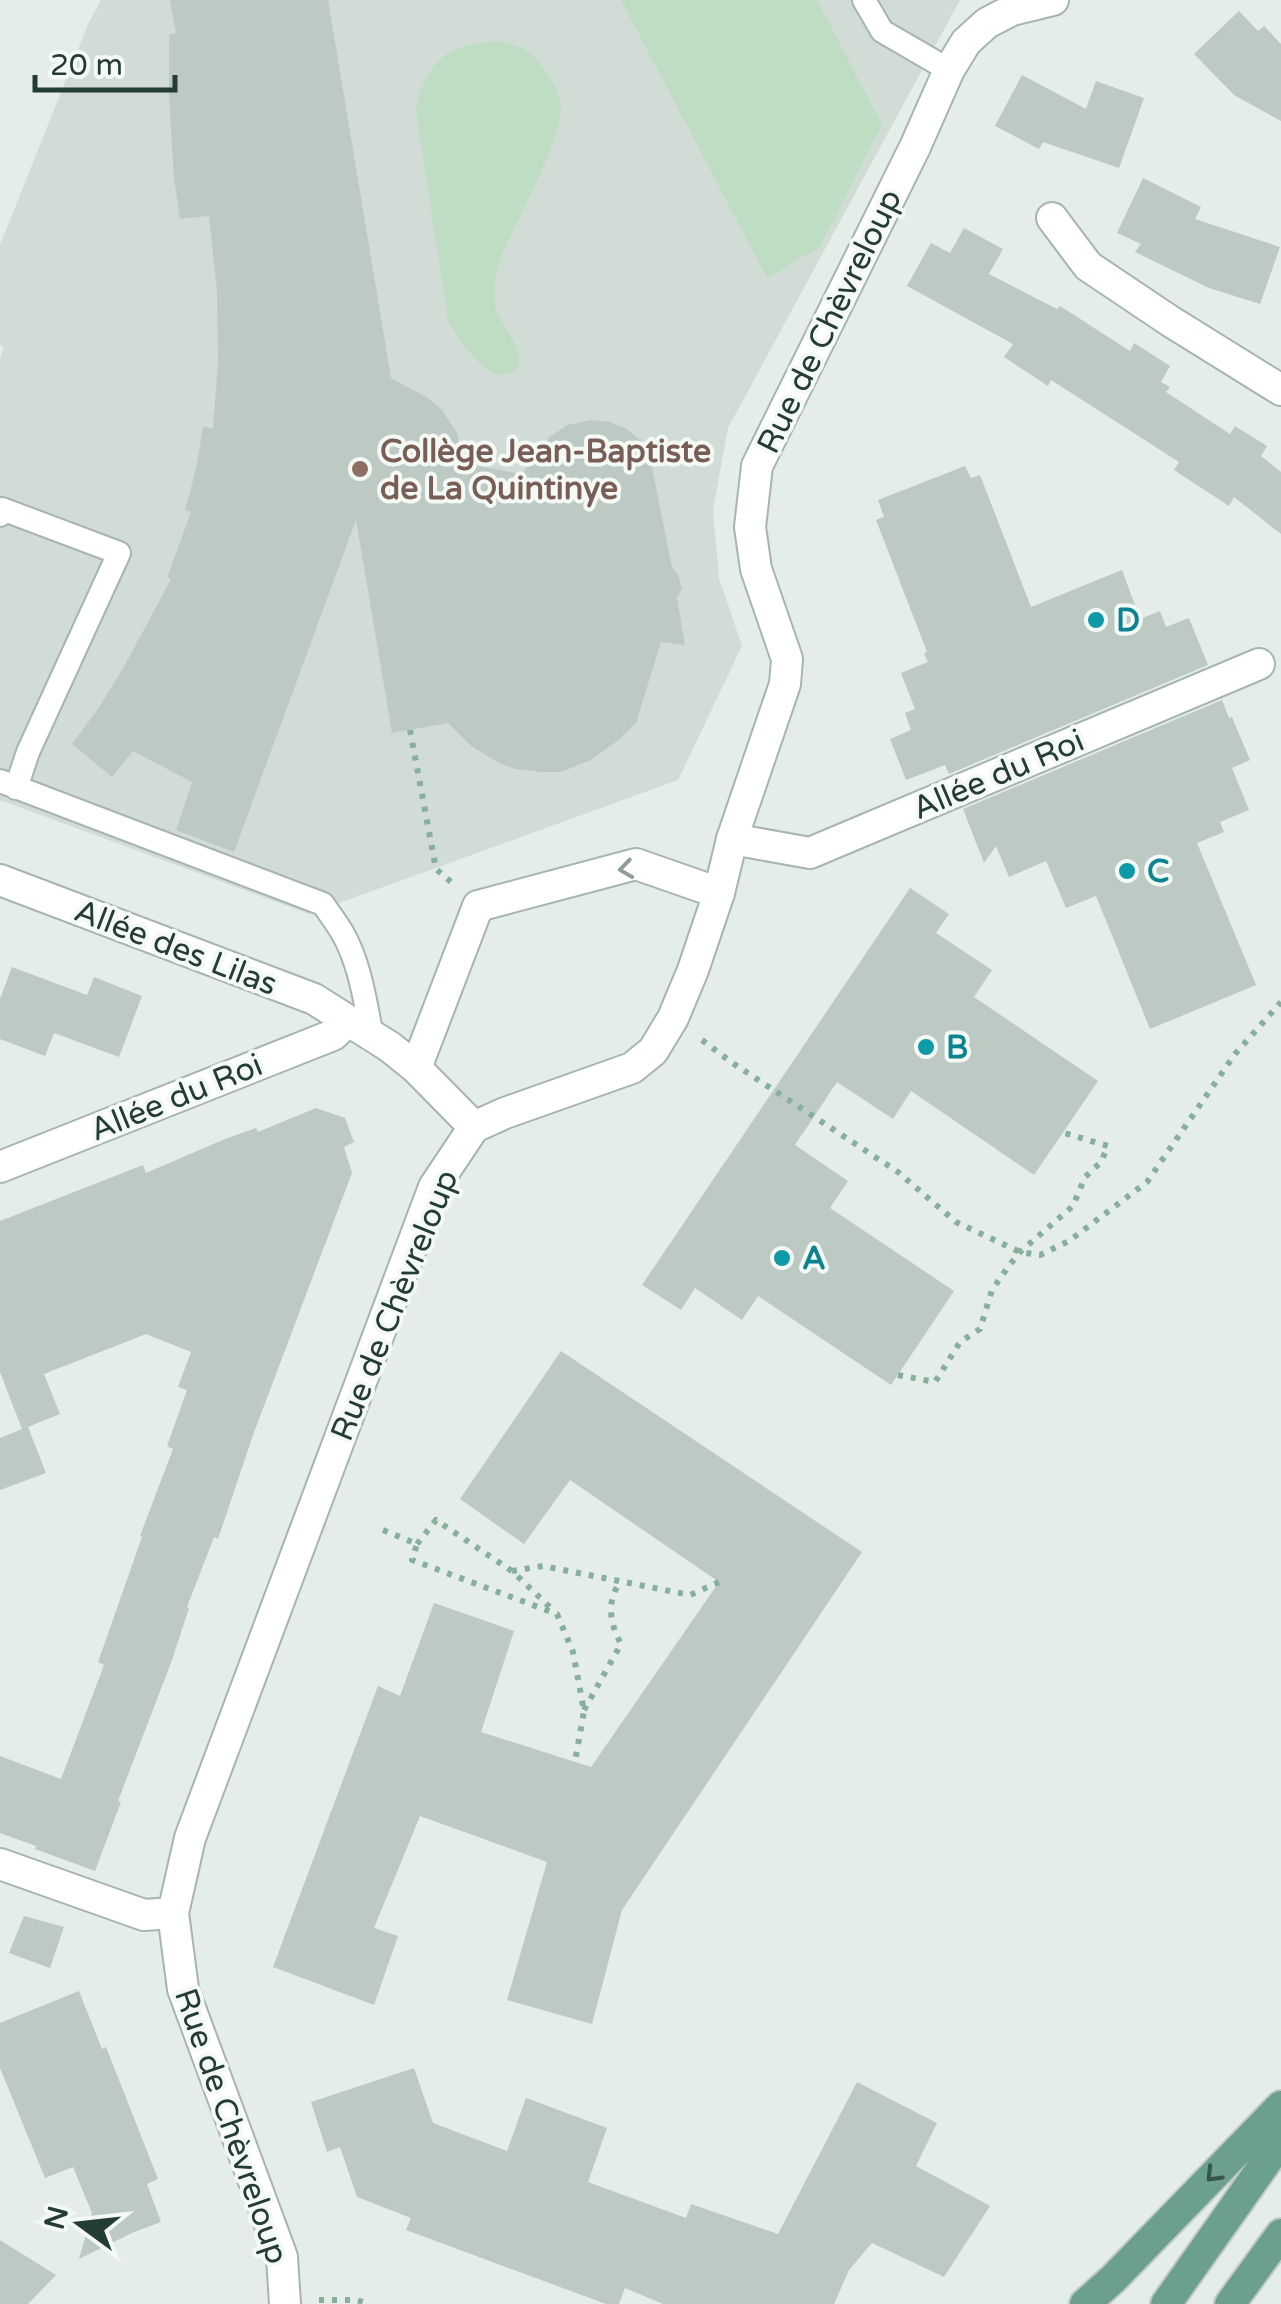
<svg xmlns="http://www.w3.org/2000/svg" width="1281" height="2304" font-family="'Varela Round',sans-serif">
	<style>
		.built { fill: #d2dcd7 }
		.green { fill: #beddc3 }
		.building { fill: #bccac3 }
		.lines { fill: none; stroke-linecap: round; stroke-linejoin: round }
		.service-casing { stroke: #a7b5ae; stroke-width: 26 }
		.pedestrian-casing { stroke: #a7b5ae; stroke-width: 34 }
		.minor-casing { stroke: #a7b5ae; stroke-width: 34 }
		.tertiary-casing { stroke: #a7b5ae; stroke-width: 34 }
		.primary-casing { stroke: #c2c9c6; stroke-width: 34 }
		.path { stroke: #86af9e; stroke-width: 6; stroke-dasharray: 5 8; stroke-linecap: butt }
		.service { stroke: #fff; stroke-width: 22 }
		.pedestrian { stroke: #fff; stroke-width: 30 }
		.minor { stroke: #fff; stroke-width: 30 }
		.tertiary { stroke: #fff; stroke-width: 30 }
		.primary { stroke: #6aa08d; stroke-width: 30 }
		.oneway { stroke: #929e9a }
		.oneway2 { stroke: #36564a }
		.education-dot { fill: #8d6e63; stroke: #f4f9f6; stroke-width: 4 }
		.culture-dot { fill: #0f9aa8; stroke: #f4f9f6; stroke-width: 4 }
		.labels { text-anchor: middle; stroke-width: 8; stroke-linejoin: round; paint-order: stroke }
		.street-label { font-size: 32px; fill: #243d34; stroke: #f4f9f6 }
		.education-label { font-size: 32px; font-weight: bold; fill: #785e54; stroke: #f4f9f6; text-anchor: start }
		.culture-label { font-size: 32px; font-weight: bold; fill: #0d838f; stroke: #f4f9f6; text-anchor: start }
	</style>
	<rect width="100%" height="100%" fill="#e4ede8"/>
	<path class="built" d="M101 0H960L728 428 713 510 719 578 742 646 678 780 309 914 0 800V358L4 347 0 345V245L89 22Z"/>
	<path class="green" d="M621 0H817L882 124 820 247 767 278Z
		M496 41C520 45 532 51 546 72 552 80 558 89 560 99 568 136 512 224 499 263 495 277 493 294 496 309 499 323 539 365 507 374 485 380 456 337 448 320L416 112C418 89 431 60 454 50 466 44 483 43 496 41Z"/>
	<path class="building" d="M170 0H328L391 378 428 398 442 410 457 433 463 463 522 474 550 437 567 425 592 420 610 422 627 429 641 441 650 457 672 567 678 575 682 588 677 598 685 645 661 642 636 723 620 739 591 760 561 772H541L515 769 497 762 471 746 448 723 392 733 356 520 234 852 176 830 192 782 133 751 112 777 72 744 98 709 125 665 171 579 167 578 191 512 185 510 196 469 203 427 213 428 218 362 217 291 209 216 180 219 174 178 169 96V35L176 33Z
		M1239 11 1258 31 1264 26 1281 44V121L1234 95 1194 54Z
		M1022 75 1086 109 1096 81 1144 98 1119 168 1043 142 1039 149 995 126Z
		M1143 178 1201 207 1195 219 1280 247 1260 304 1209 288 1135 252 1141 244 1117 233Z
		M964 228 1003 249 989 274 1057 309 1060 306 1130 351 1134 343 1170 366 1161 382 1170 387 1166 392 1230 434 1235 426 1267 446 1261 456 1281 472V534L1234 497 1229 506 1174 470 1179 462 1051 380 1048 386 1004 357 1013 344 907 286 931 243 950 253Z
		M965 466 971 478 980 475 1031 607 1122 570 1140 619 1160 611 1166 627 1189 618 1208 665 949 774 945 765 906 780 890 739 911 730 905 713 915 709 901 673 928 662 924 653 927 652 876 520 884 517 878 500Z
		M1222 700 1229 718 1232 717 1250 760 1232 768 1249 810 1220 822 1224 832 1197 843 1256 985 1150 1029 1096 896 1066 908 1046 861 1009 877 996 846 984 863 963 809Z
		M910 888 949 914 936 933 992 970 974 997 1098 1081 1034 1175 911 1091 893 1119 837 1082 795 1145 848 1181 830 1208 954 1291 891 1385 758 1296 742 1320 695 1288 681 1310 642 1285Z
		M12 967 87 995 94 977 142 996 119 1057 54 1033 45 1056 0 1039V999Z
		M316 1108 345 1118 354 1142 344 1147 352 1173 253 1435 218 1539 214 1537 187 1607 189 1608 172 1660 118 1801 121 1802 95 1871 35 1849 36 1846 0 1833V1756L61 1779 104 1665 98 1662 142 1537 140 1536 173 1449 167 1446 187 1390 178 1387 191 1352 146 1334 44 1374 60 1414 28 1427 46 1473 0 1490V1438L22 1429 0 1372V1221L143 1165 146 1173 225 1139 256 1128 258 1132Z
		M561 1351 862 1552 622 1910 592 2024 507 2000 547 1862 420 1816 374 1928 398 1936 374 2005 273 1967 378 1686 400 1696 434 1603 514 1631 481 1732 591 1767 719 1582 570 1480 524 1544 460 1499Z
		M24 1916 64 1927 50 1968 9 1953Z
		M79 1991 102 2049 106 2047 158 2179 147 2184 161 2222 134 2232 79 2259 92 2213 73 2167 45 2178 0 2068V2023Z
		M414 2068 433 2123 507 2151 526 2098 607 2128 588 2182 686 2218 691 2204 778 2234 857 2082 937 2123 916 2166 990 2206 944 2277 872 2243 849 2270 834 2304H663L625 2288 619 2304H606L406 2230 411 2218 357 2197 340 2147 327 2152 311 2102Z
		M0 2240 56 2275 28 2304H0Z"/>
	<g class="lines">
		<defs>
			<path id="service" d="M864 0 882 31 949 70
				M0 515 2 509 119 553 28 752 16 788
				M0 781 323 904C329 913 336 922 342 932 360 963 365 1001 372 1036"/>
			<path id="pedestrian" d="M732 839 810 853 1259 664
				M0 1167 333 1035 348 1021"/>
			<path id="minor" d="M1052 218 1088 266 1170 321 1281 390
				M0 880 314 999 390 1047 416 1068 474 1127
				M416 1068 478 906 636 864 719 893
				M0 1864 144 1915 173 1913"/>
			<path id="tertiary" d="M285 2304 282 2257 183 1989 173 1913 190 1838 434 1187 474 1127 505 1113 632 1068 653 1051 673 1018 693 970 719 893 732 839 785 684 787 659 756 569 750 527 757 466 915 147 949 70 966 42 987 23 1012 10 1053 0"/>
			<path id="primary" d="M1085 2304 1113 2279 1281 2106
				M1166 2304 1281 2141
				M1230 2304 1281 2234"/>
		</defs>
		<use href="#service" class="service-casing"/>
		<use href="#pedestrian" class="pedestrian-casing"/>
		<use href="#minor" class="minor-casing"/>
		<use href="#tertiary" class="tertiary-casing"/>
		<use href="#primary" class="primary-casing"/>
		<path class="path" d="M410 730 436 869 451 882
			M702 1040 731 1062 898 1172 956 1222 1020 1252 1040 1255 1069 1241 1147 1182 1235 1054 1281 1002
			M898 1375 935 1382 960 1342 980 1329 992 1290 1008 1267 1020 1252 1073 1206 1085 1177 1101 1162 1108 1146 1061 1132
			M383 1530 417 1544 412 1560 557 1614 573 1652 584 1711 575 1762
			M417 1544 436 1520 512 1571 553 1610
			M512 1571 543 1566 690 1595 719 1582
			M584 1710 621 1644C610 1623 606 1603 620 1582
			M319 2300H356L370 2304"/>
		<use href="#service" class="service"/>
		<use href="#pedestrian" class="pedestrian"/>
		<use href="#minor" class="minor"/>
		<use href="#tertiary" class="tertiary"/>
		<use href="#primary" class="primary"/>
	</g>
	<defs><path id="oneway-chevron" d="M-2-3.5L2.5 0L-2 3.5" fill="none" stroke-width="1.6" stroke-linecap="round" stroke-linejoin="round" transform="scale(2.5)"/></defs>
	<use class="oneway" href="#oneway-chevron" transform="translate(626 869) rotate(172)"/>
	<use class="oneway2" href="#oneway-chevron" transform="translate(1213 2175) rotate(134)"/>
	<circle class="education-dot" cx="360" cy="469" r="10"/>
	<g class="culture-dot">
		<circle cx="1096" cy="620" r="10"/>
		<circle cx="1127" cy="871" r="10"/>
		<circle cx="926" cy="1047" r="10"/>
		<circle cx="782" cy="1258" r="10"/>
	</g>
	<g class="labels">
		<g class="street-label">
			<text transform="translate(829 321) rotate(-64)" y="11">Rue de Chèvreloup</text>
			<text transform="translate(998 774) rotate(-23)" y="11">Allée du Roi</text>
			<text transform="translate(176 947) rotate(21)" y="11">Allée des Lilas</text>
			<text transform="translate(176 1097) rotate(-22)" y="11">Allée du Roi</text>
			<text transform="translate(394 1305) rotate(-68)" y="11">Rue de Chèvreloup</text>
			<text transform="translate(232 2126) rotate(71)" y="11">Rue de Chèvreloup</text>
		</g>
		<g class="education-label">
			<text x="380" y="462">Collège Jean-Baptiste<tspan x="380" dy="37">de La Quintinye</tspan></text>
		</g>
		<g class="culture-label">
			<text x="1116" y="631">D</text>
			<text x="1147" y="882">C</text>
			<text x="946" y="1058">B</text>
			<text x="802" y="1269">A</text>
		</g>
	</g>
	<g transform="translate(80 2224) rotate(285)" stroke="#f4f9f6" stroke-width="8" paint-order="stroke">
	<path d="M0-8L18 38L0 25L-18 38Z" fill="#243d34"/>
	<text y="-15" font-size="28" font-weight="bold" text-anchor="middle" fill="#243d34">N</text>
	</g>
	<path d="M35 75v15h140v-15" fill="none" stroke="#243d34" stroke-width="5"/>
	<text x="50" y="75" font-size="30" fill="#243d34" stroke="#f4f9f6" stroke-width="8" paint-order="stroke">20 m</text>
</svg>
